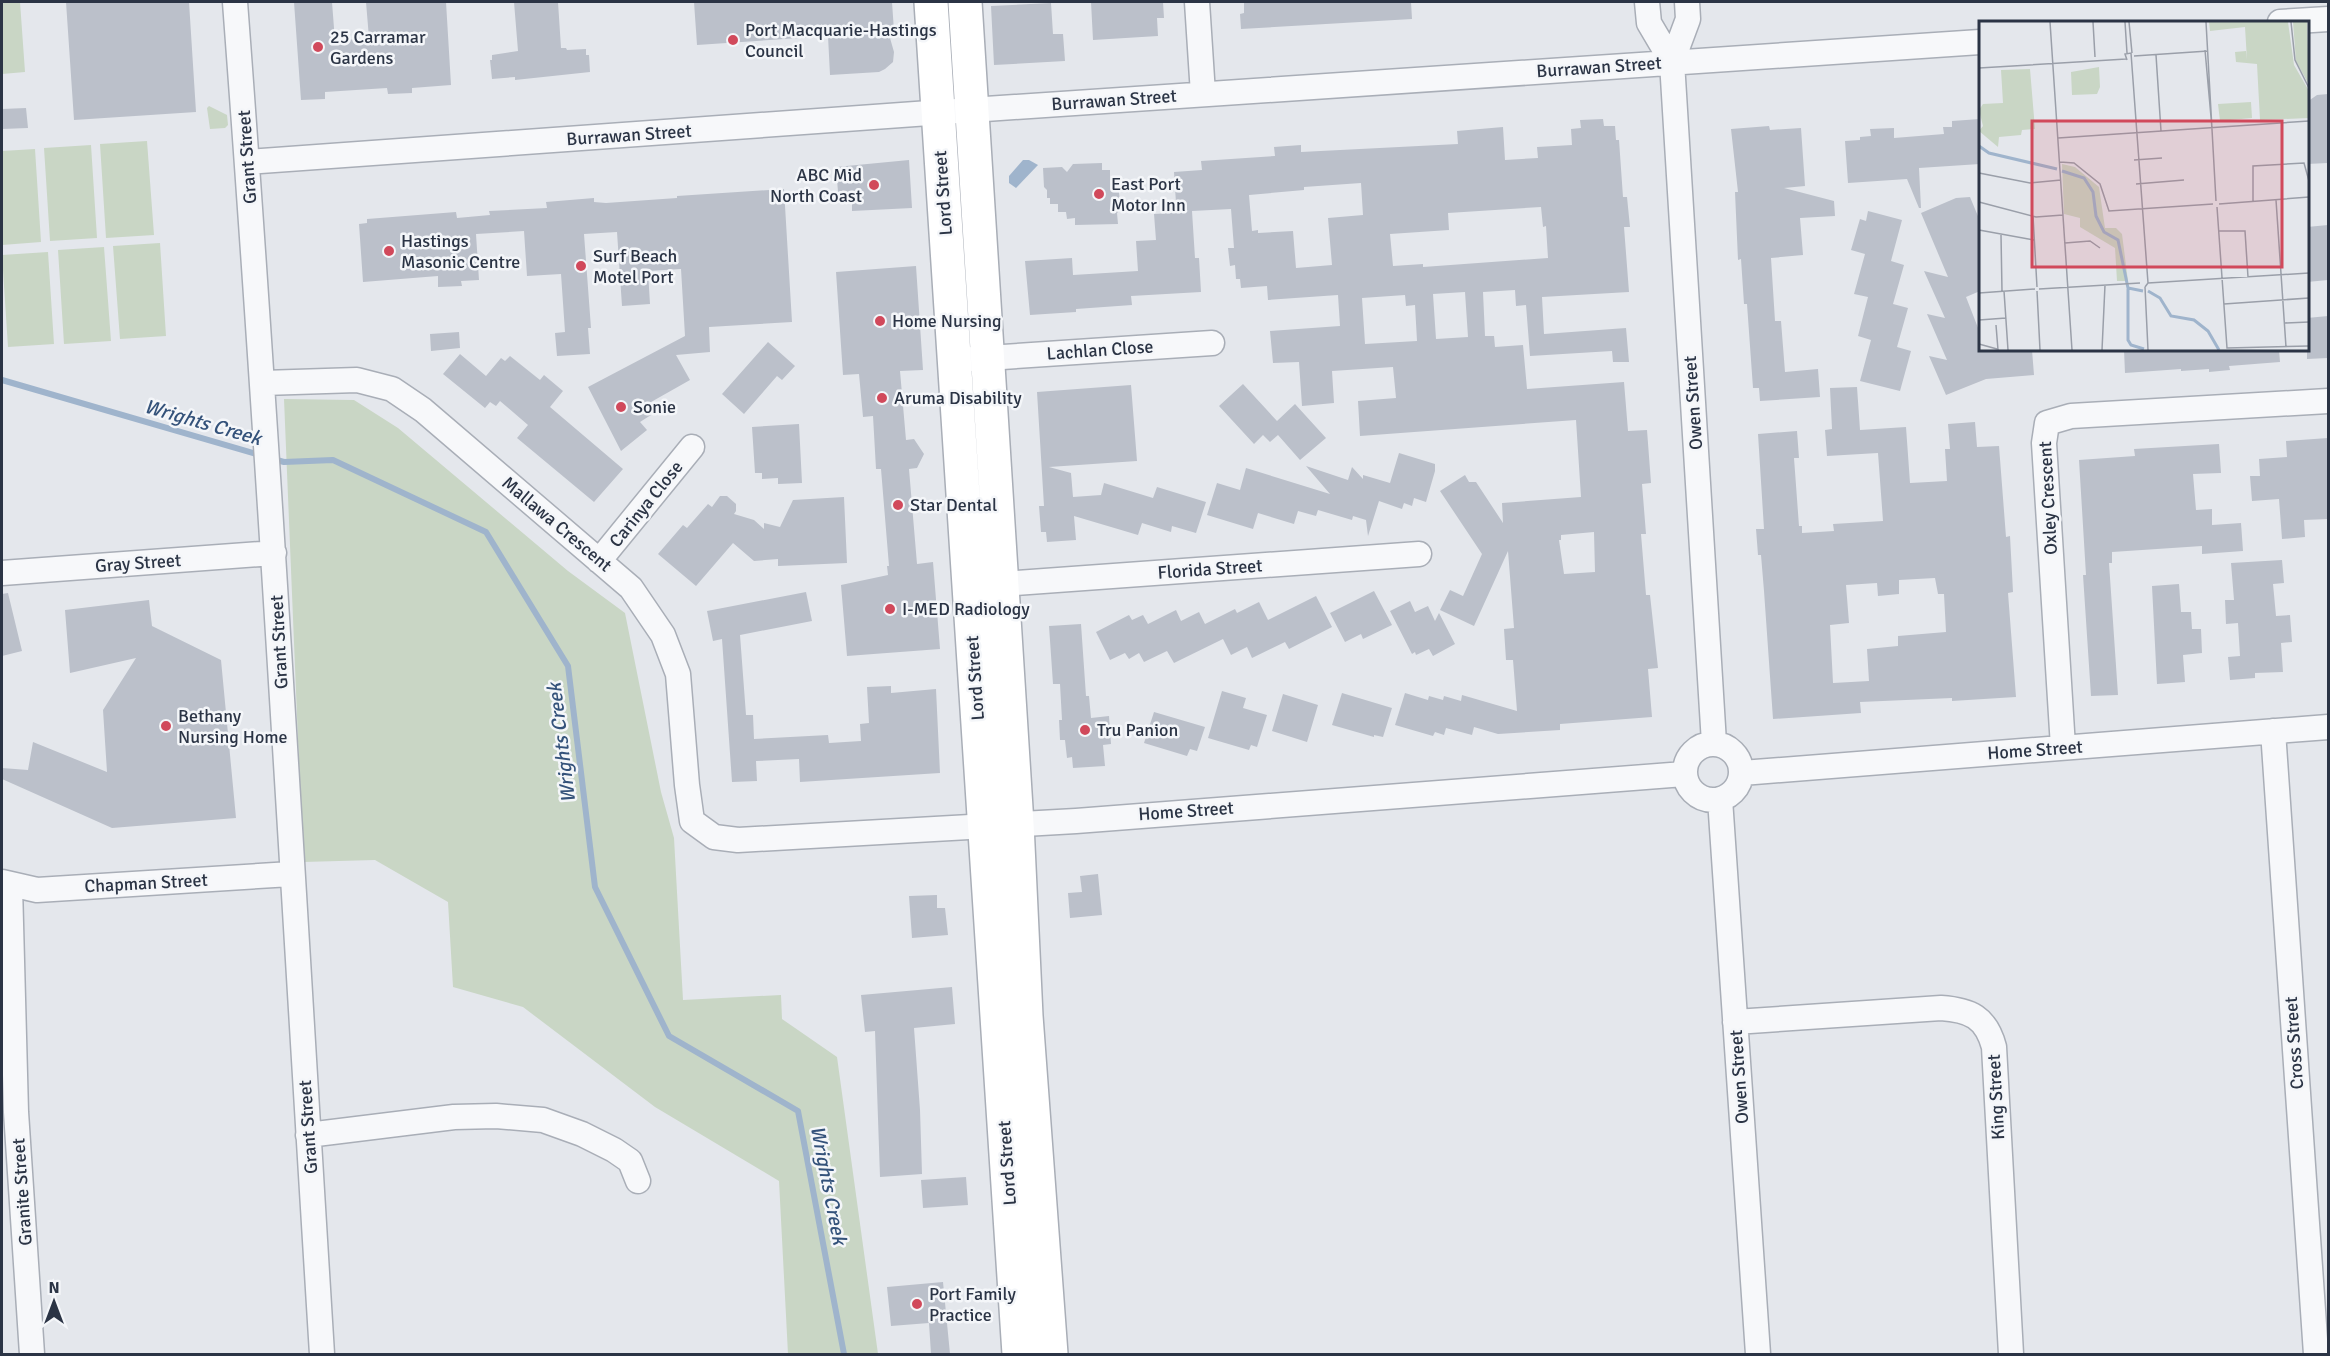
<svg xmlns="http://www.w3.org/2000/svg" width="2330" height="1356" font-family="Signika,sans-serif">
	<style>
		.green { fill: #c9d6c5 }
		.water { fill: #9fb4cc }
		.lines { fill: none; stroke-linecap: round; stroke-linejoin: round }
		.stream { stroke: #9fb4cc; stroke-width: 6 }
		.building { fill: #bbc0ca; fill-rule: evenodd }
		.minor-casing { stroke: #a9aeb7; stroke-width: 27 }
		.secondary-casing { stroke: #a9aeb7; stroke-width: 36 }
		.minor { stroke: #f7f8fa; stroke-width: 24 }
		.secondary { stroke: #fff; stroke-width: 33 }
		.poi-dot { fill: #d1495b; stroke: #f4f6f9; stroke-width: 2 }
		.labels { text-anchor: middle; stroke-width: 5; stroke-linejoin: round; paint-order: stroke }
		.poi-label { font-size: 18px; fill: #2b3445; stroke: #f4f6f9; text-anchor: start }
		.street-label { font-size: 18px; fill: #2b3445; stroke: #f4f6f9 }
		.water-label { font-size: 20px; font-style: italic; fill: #34527a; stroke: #f4f6f9 }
		.inset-river { fill: none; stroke: #9fb4cc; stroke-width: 3 }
		.inset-road { fill: none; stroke: #9a9fa9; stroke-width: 1.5 }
		.view { fill: #d1495b; fill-opacity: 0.15; stroke: #d1495b; stroke-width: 3 }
		.inset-edge { fill: none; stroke: #2b3445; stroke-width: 3 }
	</style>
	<rect width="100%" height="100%" fill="#e4e7ec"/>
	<path class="green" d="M2 2H20L25 72 2 74Z
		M209 106 227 115 228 125 225 128 210 129 207 108Z
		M147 141 154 235 106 238 100 144Z
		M91 145 97 238 50 241 44 148Z
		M35 149 41 242 2 245V151Z
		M160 243 166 336 120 339 113 246Z
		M104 247 111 341 64 344 58 250Z
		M48 252 54 344 8 347 2 255Z
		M284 399 354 400 398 428 568 571 625 613 661 792 674 838 683 1000 781 995 782 1019 837 1057 878 1354H788L779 1181 655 1107 523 1007 453 987 448 902 375 860 303 862Z"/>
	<path class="water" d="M1023 160H1029L1038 165 1016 188 1009 183V176Z"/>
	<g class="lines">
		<path class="stream" d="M2 380 260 455
			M273 459 284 462 333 460 486 532 568 666 595 887 669 1036 798 1111 844 1354"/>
	</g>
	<path class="building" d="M66 2H189L196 112 74 120Z
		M294 2H332L335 41 369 38 366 2H446L451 85 412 88V93L388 94 387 88 325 92V99L301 100Z
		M514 2H558L561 48H566L567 50 586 49V55H589L590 72 515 80V77L492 79 490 60H492V55L518 51Z
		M694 2H892L894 31H888L894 52 893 62 885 69 879 72 830 75 828 36 697 45Z
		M1091 2H1163L1164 18H1157L1158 36 1093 40Z
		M1244 2H1411L1412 19 1241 29 1240 14 1244 13Z
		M1051 3 1053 34H1063L1065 61 994 65 991 6Z
		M2328 94V163L2307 164V102L2317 95Z
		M26 108 28 128 2 129V109Z
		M1603 119 1604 126H1615L1616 140H1619L1623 197H1627L1630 227H1624L1629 292 1542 297 1544 334 1626 328 1629 362H1613L1612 351 1530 356 1526 305 1516 306 1515 290 1483 292 1485 336H1494L1495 347 1523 345 1527 389 1624 382 1628 431 1647 430 1651 483 1642 484 1646 534H1641L1646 595H1650L1658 668 1648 669 1652 717 1560 724V730L1498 734 1474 727 1472 735 1446 728 1444 735 1435 732 1433 736 1395 725 1405 693 1428 700 1429 696 1443 700 1444 696 1461 701 1462 695 1517 711 1513 660H1506L1504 629 1514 628 1508 551 1474 626 1440 610 1450 590 1463 596 1482 554 1440 491 1465 475 1469 482H1476L1503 523 1502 503 1581 497 1576 420 1360 436 1358 401 1396 398 1393 367 1332 371 1334 403 1302 406 1299 362 1273 363 1270 331 1340 326 1338 295 1268 300 1267 286 1241 288 1240 279H1236L1235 265 1230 266 1228 248H1234L1231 209 1192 211 1195 258H1199L1201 292 1131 296 1132 305 1076 309V312L1030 315 1025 261 1072 258 1073 275 1138 271 1136 241 1156 240 1154 214 1171 213V204L1176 203 1174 172 1202 170 1201 161 1275 156 1274 147 1301 145V152L1458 144 1457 131 1503 127 1505 160 1538 158 1537 147 1572 145 1571 129 1581 128 1580 120ZM1361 183 1363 215 1328 218 1332 265 1296 268 1293 231 1258 233V230L1252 231 1249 195 1304 190V187ZM1541 207 1543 227 1546 226 1548 258 1423 267V264L1393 266 1390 234 1449 230 1448 213ZM1465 292 1468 337 1436 339 1433 294ZM1405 295 1406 306 1415 305 1417 341 1365 344 1362 298ZM1594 532 1595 572 1564 574 1559 540H1561V535Z
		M1980 119V164L1919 168 1921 208H1919L1907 179 1848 183 1845 141 1860 140V137L1871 136 1870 129 1894 128V138L1944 134 1943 127H1952V121Z
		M1769 126 1770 130 1801 128 1805 186 1784 188 1834 201 1835 216 1800 218 1803 255 1771 258 1775 321H1781L1785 372 1818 369 1820 397 1760 401 1759 388H1753L1747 304H1744L1741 259 1738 260 1735 192H1738L1731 129Z
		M909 160 912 208 852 211V203L839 204 836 167Z
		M1102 163V170H1110V177H1117L1121 209 1117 213 1118 224 1075 225V218L1067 219 1066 212H1058V204H1050V198H1047V190L1044 187 1043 168 1062 167 1067 172 1073 164Z
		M784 189 792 322 709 327 710 352 676 355 690 380 644 406 651 415 640 422 647 430 621 451 588 387 685 336 681 269 648 271 650 304 622 306 617 232 584 234 591 328H588L590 354 557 356 555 333 565 332 561 274 527 276 524 231 476 234 479 280 461 281 462 286 438 287V276L363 282 359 224 367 223V219L456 212 457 218 490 215 489 211 547 208 546 202 594 198V202L606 203 677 198V196Z
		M1970 197 1980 221V291L1966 297 1980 333V350H2032L2034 375 1986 379 1946 395 1929 356 1947 360 1927 314 1945 318 1924 271 1948 277 1921 213 1956 198Z
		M1868 211 1902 220 1891 261 1904 265 1893 304 1908 308 1897 347 1911 351 1900 391 1860 381 1871 340 1858 336 1868 297 1854 294 1865 254 1851 250 1860 219 1866 221Z
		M2328 225V280L2307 282V227Z
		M916 266 923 370 900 371 906 440 914 439 924 454 917 468 909 469 917 564 933 562 940 649 847 656 841 585 888 575 887 566H889L881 469H876L873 416 863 417 859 374 843 375 836 272Z
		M2328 316V358L2307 359V318Z
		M459 332 460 348 431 351 430 334Z
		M768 342 795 366 782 380 777 376 744 414 722 394Z
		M2124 350H2279L2280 362 2229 366 2230 370 2209 372V369L2181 371V369L2125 373Z
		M460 354 486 376 501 358 505 361 510 356 540 380 544 375 563 391 550 407 623 469 594 502 517 438 528 425 500 401 496 406 490 402 485 408 443 374Z
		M1243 384 1277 421 1295 404 1326 438 1300 460 1278 435 1270 442 1263 435 1254 444 1219 406Z
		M1131 385 1137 461 1049 467 1071 473 1073 497 1101 495 1104 483 1153 498 1157 487 1206 502 1196 533 1172 526 1171 532 1142 523 1138 535 1074 516 1076 540 1047 542 1046 532H1041L1039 506H1044L1037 392Z
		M1857 387 1860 430 1906 427 1910 483 1947 481 1945 449H1950L1948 424 1975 422 1977 447 1999 446 2006 537 2010 536 2013 592 2008 593 2016 697 1952 701V698L1860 702 1861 713 1773 719 1764 591 1761 555H1758L1756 529H1764L1758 434 1797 431 1799 458H1794L1799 526H1802V533L1834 531 1833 524 1883 521 1878 453 1827 456 1825 430 1832 429 1830 388ZM1935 578 1938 594H1944L1946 632 1898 636V646L1867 649 1869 681 1833 683 1830 625 1849 623 1846 585 1877 583 1878 596 1899 594V580Z
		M799 424 802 483 778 484V478L762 479V473H755L752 427Z
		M2328 438V519L2304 520 2305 537 2282 539 2279 499 2252 501 2250 476H2260L2259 459 2287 457 2286 441Z
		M2219 444 2221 473 2193 474 2196 510 2212 509V525L2241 523 2243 551 2202 554V546L2112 552V563H2109L2118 695 2091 696 2083 575H2086L2079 460 2135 456 2134 449Z
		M1399 453 1435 464V471L1426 502 1414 498 1412 506 1404 503 1402 509 1379 501 1368 536 1366 520 1353 516 1352 520 1318 510 1316 516 1298 511 1294 524 1258 513 1253 529 1207 515 1217 483 1240 490 1246 468 1330 494 1306 466 1348 480 1352 467 1363 479V475L1390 483Z
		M720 496H727L736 504V511L734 514 754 520 764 529V523L780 527 793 500 844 497 847 563 778 566V559L754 561 733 543 696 586 658 554 683 525 687 528 708 504 712 507Z
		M2282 560 2284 583 2273 584 2276 616 2290 615 2292 642 2281 643 2283 672 2255 673V678L2230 680 2228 657 2240 656 2238 623 2226 624 2225 600H2234L2231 563Z
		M2179 584 2181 612H2191L2192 629H2201L2202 653 2183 655 2185 682 2157 684 2152 586Z
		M1374 591 1392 625 1363 639 1361 634 1345 642 1330 613Z
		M806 592 812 621 740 635 746 715H753L754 739 828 735 829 743 861 741 860 724 869 723 867 687 891 686V693L936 689 940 773 800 782 799 759 756 761 757 781 732 782 722 639 713 641 707 611Z
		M8 593 22 651 2 656V594Z
		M1316 596 1332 627 1289 649 1285 642 1252 658 1247 647 1231 655 1223 639 1174 663 1167 651 1144 662 1139 653 1129 659 1125 653 1110 660 1096 632 1129 615 1132 620 1143 615 1148 624 1176 610 1181 621 1199 612 1205 624 1235 609 1237 613 1259 602 1268 620Z
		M149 600 152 626 221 660 236 818 112 828 2 779V768L28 770 33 742 107 772 103 710 136 658 70 673 65 610Z
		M1410 601 1415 612 1428 606 1435 621 1439 613 1455 644 1433 656 1429 649 1416 655 1415 652 1412 654 1390 611Z
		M1081 624 1086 696H1089L1091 718 1109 716 1111 744 1103 745 1105 766 1073 768 1072 757 1067 758 1065 740H1060L1059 720H1062L1060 684H1053L1049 626Z
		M1222 691 1246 698 1243 708 1267 715 1257 747 1251 745 1249 750 1208 738Z
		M1342 693 1392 708 1383 737 1374 735V737L1332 725Z
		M1283 694 1318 705 1307 742 1272 731Z
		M1154 712 1205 727 1197 751 1190 749 1187 756 1144 743Z
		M1098 874 1102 915 1070 918 1068 893 1082 892 1080 876Z
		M937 895V908H945L948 935 912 938 909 896Z
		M952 987 955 1024 914 1028 920 1110 922 1174 880 1177 875 1031 865 1032 861 995Z
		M966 1177 968 1205 923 1208 921 1180Z
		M943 1282 950 1354H931L929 1323 891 1326 887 1287Z"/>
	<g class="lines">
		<defs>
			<path id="minor" d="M235 2C269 452 294 903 322 1354
				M1197 2 1203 94
				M1647 2 1649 23 1672 62
				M1687 2 1688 19 1672 62 1714 743
				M2280 22 2328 19
				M247 162 971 110 1980 42
				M972 359 1212 343
				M263 383 357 380 392 389 423 410 631 588 663 635 678 674 687 785 692 821 714 837 738 840 1076 821 1684 774
				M599 561 692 447
				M2 573 274 553
				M988 585 1419 554
				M2273 731 2316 1354
				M1685 772a28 28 0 1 1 56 0a28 28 0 1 1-56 0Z
				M2063 747 2044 443 2047 423 2071 416 2328 401
				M1742 773 2328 727
				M1720 799 1758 1354
				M2 882 37 890 291 874
				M10 886 16 1112 32 1354
				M1735 1022 1941 1008C1970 1010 1986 1017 1994 1047L2011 1354
				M308 1135 454 1117 496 1116 543 1120 582 1134 614 1150 630 1161 638 1181"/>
			<path id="secondary" d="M931 2 1019 1354
				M965 2 1017 824 1026 1016 1051 1354"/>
		</defs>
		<use href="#minor" class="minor-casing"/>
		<use href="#secondary" class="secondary-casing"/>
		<use href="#minor" class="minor"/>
		<use href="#secondary" class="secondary"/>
	</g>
	<g class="poi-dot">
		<circle cx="733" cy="40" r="6"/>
		<circle cx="318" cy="47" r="6"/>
		<circle cx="874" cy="185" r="6"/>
		<circle cx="1099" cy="194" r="6"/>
		<circle cx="389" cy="251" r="6"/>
		<circle cx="581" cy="266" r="6"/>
		<circle cx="880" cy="321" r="6"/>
		<circle cx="882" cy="398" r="6"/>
		<circle cx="621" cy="407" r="6"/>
		<circle cx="898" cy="505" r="6"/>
		<circle cx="890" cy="609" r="6"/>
		<circle cx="166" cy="726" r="6"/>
		<circle cx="1085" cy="730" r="6"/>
		<circle cx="917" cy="1304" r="6"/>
	</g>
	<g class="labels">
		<g class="poi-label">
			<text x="745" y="36">Port Macquarie-Hastings<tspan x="745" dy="21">Council</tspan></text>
			<text x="330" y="43">25 Carramar<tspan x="330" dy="21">Gardens</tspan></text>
			<text x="862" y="181" text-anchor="end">ABC Mid<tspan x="862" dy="21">North Coast</tspan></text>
			<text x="1111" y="190">East Port<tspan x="1111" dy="21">Motor Inn</tspan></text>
			<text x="401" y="247">Hastings<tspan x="401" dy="21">Masonic Centre</tspan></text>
			<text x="593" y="262">Surf Beach<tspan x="593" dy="21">Motel Port</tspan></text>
			<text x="892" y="327">Home Nursing</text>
			<text x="894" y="404">Aruma Disability</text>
			<text x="633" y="413">Sonie</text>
			<text x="910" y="511">Star Dental</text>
			<text x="902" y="615">I-MED Radiology</text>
			<text x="178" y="722">Bethany<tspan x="178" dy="21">Nursing Home</tspan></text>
			<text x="1097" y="736">Tru Panion</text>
			<text x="929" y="1300">Port Family<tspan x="929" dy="21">Practice</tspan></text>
		</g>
		<g class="street-label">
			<text transform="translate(1599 67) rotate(-4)" y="6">Burrawan Street</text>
			<text transform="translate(1114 100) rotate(-4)" y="6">Burrawan Street</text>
			<text transform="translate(629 135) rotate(-4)" y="6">Burrawan Street</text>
			<text transform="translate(247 157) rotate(-94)" y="6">Grant Street</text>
			<text transform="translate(943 193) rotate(-94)" y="6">Lord Street</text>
			<text transform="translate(1100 350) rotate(-4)" y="6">Lachlan Close</text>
			<text transform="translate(1693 403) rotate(-94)" y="6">Owen Street</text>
			<text transform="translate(2048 498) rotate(-93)" y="6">Oxley Crescent</text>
			<text transform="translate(646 504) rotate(-51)" y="6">Carinya Close</text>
			<text transform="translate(557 524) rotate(40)" y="6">Mallawa Crescent</text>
			<text transform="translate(138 563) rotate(-4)" y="6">Gray Street</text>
			<text transform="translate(1210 569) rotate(-4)" y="6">Florida Street</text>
			<text transform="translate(279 642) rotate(-93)" y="6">Grant Street</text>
			<text transform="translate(975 678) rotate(-94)" y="6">Lord Street</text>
			<text transform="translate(2035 750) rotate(-4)" y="6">Home Street</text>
			<text transform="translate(1186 811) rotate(-4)" y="6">Home Street</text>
			<text transform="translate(146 883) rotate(-3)" y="6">Chapman Street</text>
			<text transform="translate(2294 1043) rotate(-94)" y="6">Cross Street</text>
			<text transform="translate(1739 1077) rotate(-94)" y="6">Owen Street</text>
			<text transform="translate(1996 1097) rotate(-93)" y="6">King Street</text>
			<text transform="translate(308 1127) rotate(-94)" y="6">Grant Street</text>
			<text transform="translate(1007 1163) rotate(-94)" y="6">Lord Street</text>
			<text transform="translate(22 1192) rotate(-94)" y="6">Granite Street</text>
		</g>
		<g class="water-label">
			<text transform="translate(203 422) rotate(16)" y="7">Wrights Creek</text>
			<text transform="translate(561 743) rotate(-97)" y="7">Wrights Creek</text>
			<text transform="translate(829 1185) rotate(79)" y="7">Wrights Creek</text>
		</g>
	</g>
	<g transform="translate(1979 21)">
		<rect width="330" height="330" fill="#e4e7ec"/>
		<path d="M230 1H309L315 44 330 70V97L281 99 278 43 257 41 256 31 267 30 268 39 266 6 231 10ZM314 1H328L330 64 317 40ZM120 46 121 66 118 73 93 74 92 51ZM51 48 56 108 43 109 42 114 20 116 19 126 0 110 4 105 0 89 4 83 24 82 22 49ZM272 81 273 97 241 100 239 83ZM83 143 96 146 120 166 126 207H137L143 213 149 260H138L136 227 101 206V197L85 193Z" fill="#c9d6c5"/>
		<path class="inset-river" d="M0 125 10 132 78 148M83 150 105 157 114 171 117 195 125 211 139 219 149 267 164 270M149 268V319L152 324 165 328M169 270 181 277 192 295 215 299 229 310 240 329"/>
		<path class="inset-road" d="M71 1 93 329M114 1 116 36M146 1 148 32M150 1 153 32M227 1 237 180M312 1 316 39 330 67M226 29 233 107M177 34 182 110M155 35 229 30M148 39 146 33 152 32 169 262 166 266M0 47 147 38M79 117 330 100M155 139 183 137M81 141 95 142 121 163 130 190 234 183M0 152 51 162 82 159M157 163 205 159M297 179 307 326M274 180V145L325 142 330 160M0 181 57 196 84 194M240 183 330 176M238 186 248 327 330 325M54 195 58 266M0 209 55 219M239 210H266L269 256M22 214 23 270M86 222 111 220 121 227M169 262 330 252M166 266 169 329M60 268 161 262M25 270 29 329M58 270 61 329M0 272 56 268M245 283 330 277M0 299 27 297M306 302 330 301M17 304 19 329M0 323 18 328M123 329 126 264"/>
		<path class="view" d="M53 100H303V246H53Z"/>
		<rect width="330" height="330" class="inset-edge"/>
	</g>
	<rect width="2330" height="1356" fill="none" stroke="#2b3445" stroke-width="6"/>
	<g transform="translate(54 1302)" stroke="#f4f6f9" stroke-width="4.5" paint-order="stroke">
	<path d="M0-4.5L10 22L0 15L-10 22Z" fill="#2b3445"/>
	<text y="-9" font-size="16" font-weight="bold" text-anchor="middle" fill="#2b3445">N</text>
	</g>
</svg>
